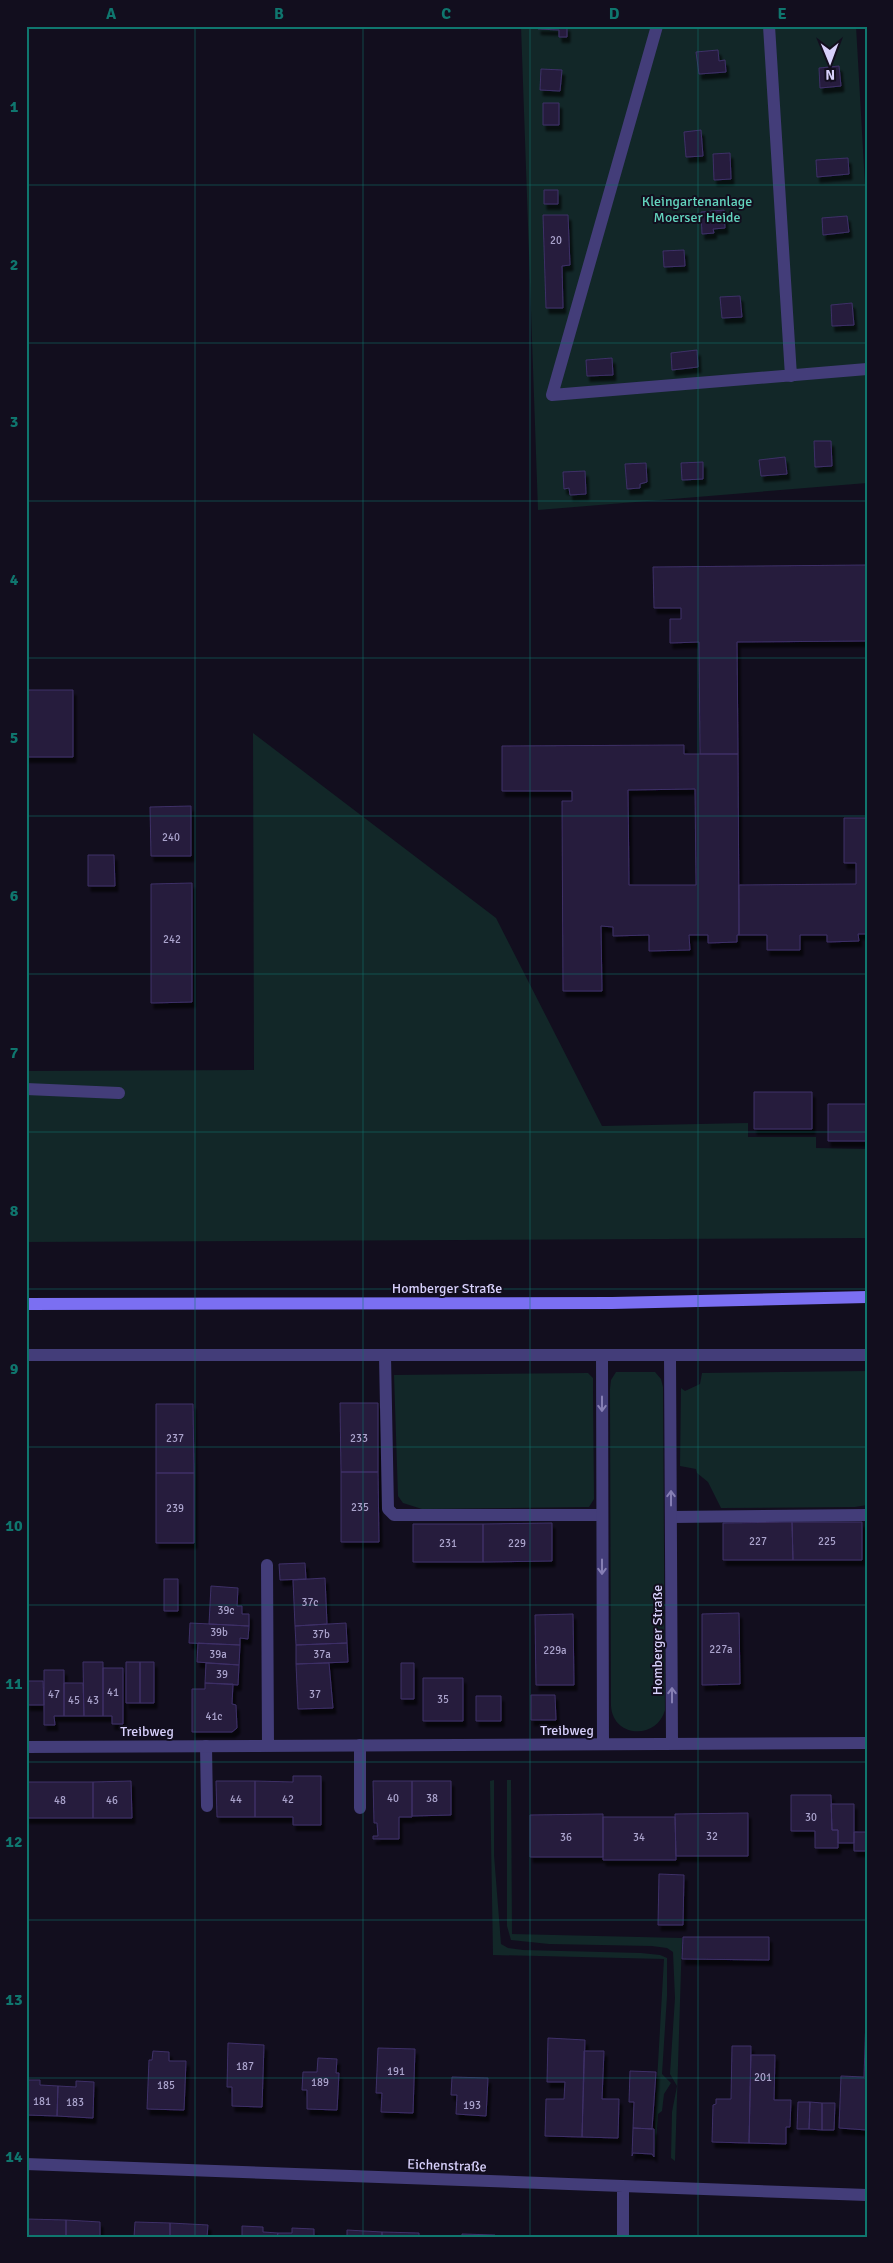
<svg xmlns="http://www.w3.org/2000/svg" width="893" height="2263" font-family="Signika,sans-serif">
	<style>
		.green { fill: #122728 }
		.building { fill: #251c3e; stroke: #3e3067; fill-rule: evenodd; filter: url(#shadow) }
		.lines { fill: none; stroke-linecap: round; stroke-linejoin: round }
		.lane { stroke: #433d79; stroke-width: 12 }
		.street { stroke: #433d79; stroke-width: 12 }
		.secondary { stroke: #7b6ff2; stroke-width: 12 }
		.oneway { stroke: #867fb4 }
		.grid { fill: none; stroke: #0f766e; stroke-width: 1; stroke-opacity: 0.55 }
		.labels { text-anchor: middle; stroke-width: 4; stroke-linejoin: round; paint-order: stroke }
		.number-label { font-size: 11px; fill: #aaa3cc }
		.park-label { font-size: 14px; fill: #63d4be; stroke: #120e1e }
		.street-label { font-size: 14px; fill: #d7d0fb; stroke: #120e1e }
		.neatline { fill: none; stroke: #0f766e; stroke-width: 2 }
		.grid-label { font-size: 16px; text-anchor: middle; font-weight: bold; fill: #0f766e }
	</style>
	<defs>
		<filter id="shadow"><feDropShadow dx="3" dy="5.5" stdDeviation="1" flood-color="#0009"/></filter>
	</defs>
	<rect width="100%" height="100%" fill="#120e1e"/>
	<path class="green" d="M521 26H856L867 220V483L538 510Z
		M253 733 496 918 602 1126 748 1123V1137H816V1148L867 1149V1238L26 1242V1071L254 1070Z
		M867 1371V1505L855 1507 721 1508 708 1482 697 1473 696 1469 680 1466 681 1388 685 1391 700 1384 702 1373Z
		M616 1372H655L661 1379 663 1387 665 1710C657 1740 613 1738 611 1706L610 1389 611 1380Z
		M588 1373 593 1378V1391L594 1499 589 1507 422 1509 403 1503 398 1496 394 1375Z
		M494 1780V1855L501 1944 508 1948 523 1950 641 1953 660 1955 667 1958V1996L662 2074 671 2083 664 2094 662 2111 658 2114 655 2159V2116L664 1959 493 1955 490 1781Z
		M507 1780H511L512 1934 682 1938 675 2161 671 2158 672 2112 677 2086 670 2074 675 1998 673 1952 667 1948 652 1946 549 1944 511 1940 507 1926Z"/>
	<path class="building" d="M538 26H567V37H559V30L538 29Z
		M718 50 719 61 725 60 726 72 699 74 696 52Z
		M839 66 841 86 820 88 819 68Z
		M541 69 562 70 560 91 540 90Z
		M543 103H559V125H543Z
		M701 130 703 156 686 157 684 132Z
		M730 153 731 179 714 180 713 154Z
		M848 158 849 174 817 177 816 160Z
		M544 190H558V204H544Z
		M724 210 725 228 713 229 714 233 702 234 701 212Z
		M543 215H568L570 265 562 266 563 308H546Z
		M847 216 849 232 823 235 822 218Z
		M684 250 685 266 664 267 663 251Z
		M740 296 742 317 722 318 720 297Z
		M852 303 854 325 832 326 831 305Z
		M697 350 698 367 672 370 671 353Z
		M612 358 613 375 587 376 586 360Z
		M814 441H831L832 466 815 467Z
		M785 457 787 474 761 476 759 460Z
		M703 462V479L682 480 681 463Z
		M646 463 647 482 640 484V488L627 489 625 464Z
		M585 471 586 494 570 495 569 488 564 489 563 472Z
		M867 565V641L737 642 738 754H700L699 642 670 643V619H681V608H654L653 567Z
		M26 690H73V757H26Z
		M684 745V754H738L739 935H737V942L708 943V935H689L690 950 649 951V935L613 936V927L601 926 602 991H563L562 801H572V791H502V746ZM695 789 696 885H629L628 790Z
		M191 806V856H151L150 807Z
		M844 818H867V934H858L859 941 827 942V935H800V950H767V935H739V885L856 884V863H844Z
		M88 855H114L115 886H88Z
		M192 883V1002L151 1003V884Z
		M754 1092H812V1129H754Z
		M828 1104H867V1141H828Z
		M340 1403H378V1472H341Z
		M156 1404H193L194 1473H156Z
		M341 1472H378L379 1542H341Z
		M156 1473H194V1543H156Z
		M792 1522H862V1560H793Z
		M792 1522 793 1560H723V1523Z
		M552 1523V1561L483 1562V1524Z
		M413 1524H483V1562H413Z
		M305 1563 306 1579 280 1580 279 1564Z
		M325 1578 327 1624 295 1626 293 1580Z
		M164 1579H178V1611H164Z
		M211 1586 238 1588 237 1606H242V1614H249V1626L209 1624Z
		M739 1613 740 1684 702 1685V1614Z
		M573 1614 574 1685H536L535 1615Z
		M190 1623 249 1626 248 1639 240 1638V1645L189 1643Z
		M346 1623 347 1643 296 1645 295 1626Z
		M198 1643 240 1645 239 1665 197 1662Z
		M347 1643 348 1662 296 1664V1645Z
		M83 1662H103V1716H84Z
		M126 1662H140V1703H126Z
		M140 1662H154V1703H140Z
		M206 1663 239 1665 238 1685 205 1683Z
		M329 1663 333 1708 298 1709 296 1664Z
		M401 1663H414V1699H401Z
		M103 1668H123V1724H112V1716H103Z
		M44 1670H64V1716H54L55 1725H44Z
		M423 1678H463V1721H423Z
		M27 1681H43L44 1705H27Z
		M64 1683H83L84 1716H64Z
		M205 1683 233 1684 232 1704 236 1705 237 1728 232 1732H192V1689H205Z
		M531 1695H555L556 1720H531Z
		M476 1696H501V1721H476Z
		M293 1776H321V1825H293V1817H255V1781L293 1782Z
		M131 1781 132 1818H93V1782Z
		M216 1781H255V1817H217Z
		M373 1781H412V1817H399V1839H373V1836H378L377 1823H374Z
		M412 1781H451V1815L412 1816Z
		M26 1782H93V1818H26Z
		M791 1795H831L832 1830H838V1848H815V1831H791Z
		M831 1804H854V1843H838V1830H832Z
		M748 1813V1856H676L675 1814Z
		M603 1814V1857H530V1815Z
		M603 1817H675L676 1860H603Z
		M854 1832H867V1851H854Z
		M659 1874 684 1875 683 1925H658Z
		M683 1937H769V1960L682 1959Z
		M866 2016 867 2130 839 2128 841 2076 864 2077Z
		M548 2038 585 2040 582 2137 545 2136 546 2099H564L565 2082H547Z
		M228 2043 264 2045 262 2107 232 2106V2087H227Z
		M732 2046H751L749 2143 712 2142 713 2105 716 2104V2099H731Z
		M378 2048 415 2049 413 2113 381 2112 382 2093H376Z
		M153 2051 169 2052V2061H186L184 2110 147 2109 149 2060H152Z
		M584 2051H604L602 2099H619L618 2138 582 2137Z
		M751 2055H775L774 2100H791L790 2127H786V2144L749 2143Z
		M318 2058 337 2059 336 2073H339L337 2110 307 2109V2090H302L303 2072H317Z
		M630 2071 656 2072 652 2129 633 2128 634 2102H629Z
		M452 2077 488 2078 486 2116 456 2114 457 2095H451Z
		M26 2080H40V2085L58 2086 57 2116 26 2115Z
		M76 2081 94 2082 93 2118 57 2116 58 2086 76 2087Z
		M798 2102H810L809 2129H797Z
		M810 2102 822 2103V2130L809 2129Z
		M822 2103H835L834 2130H822Z
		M633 2128 654 2129V2157L652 2154 633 2153 632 2156Z
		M26 2219 66 2220V2237H26Z
		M66 2220 100 2222V2237H66Z
		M135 2222 170 2223V2237H134Z
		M170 2223 208 2225 207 2237H170Z
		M242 2226 263 2227V2232L278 2233 277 2237H242Z
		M292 2228 314 2229V2237H277L278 2233H292Z
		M347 2230 382 2232V2237H347Z
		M382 2232 419 2233V2237H382Z
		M462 2234 495 2235V2237H462Z"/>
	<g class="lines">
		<path class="lane" d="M657 26 552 395 867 369
			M769 26 791 376
			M26 1089 119 1093
			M385 1356 388 1509 394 1515H602
			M671 1517 867 1515
			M206 1746 207 1806
			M360 1808V1745"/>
		<path class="street" d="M26 1355H867
			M602 1356 603 1744
			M670 1356 672 1744
			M267 1565 268 1746
			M26 1747 867 1743
			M26 2164 867 2195
			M623 2237V2186"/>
		<path class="secondary" d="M26 1304 612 1303 867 1297"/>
	</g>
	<defs><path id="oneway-shaft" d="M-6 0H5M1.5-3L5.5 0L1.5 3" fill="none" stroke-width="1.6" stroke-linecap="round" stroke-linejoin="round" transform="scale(1.25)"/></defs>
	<g class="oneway">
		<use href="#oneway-shaft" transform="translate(602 1404) rotate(90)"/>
		<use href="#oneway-shaft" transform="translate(671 1498) rotate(-90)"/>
		<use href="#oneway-shaft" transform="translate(602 1567) rotate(90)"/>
		<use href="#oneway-shaft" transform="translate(672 1695) rotate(-90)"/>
	</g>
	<path class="grid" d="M195 26V2237M363 26V2237M530 26V2237M698 26V2237M26 185H867M26 343H867M26 501H867M26 658H867M26 816H867M26 974H867M26 1132H867M26 1289H867M26 1447H867M26 1605H867M26 1762H867M26 1920H867M26 2078H867"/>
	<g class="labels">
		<g class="number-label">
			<text x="556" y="244">20</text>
			<text x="171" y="841">240</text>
			<text x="172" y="943">242</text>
			<text x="175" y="1442">237</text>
			<text x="359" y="1442">233</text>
			<text x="360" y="1511">235</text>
			<text x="175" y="1512">239</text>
			<text x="758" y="1545">227</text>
			<text x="827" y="1545">225</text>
			<text x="448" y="1547">231</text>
			<text x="517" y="1547">229</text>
			<text x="310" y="1606">37c</text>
			<text x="226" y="1614">39c</text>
			<text x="219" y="1636">39b</text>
			<text x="321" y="1638">37b</text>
			<text x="721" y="1653">227a</text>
			<text x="555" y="1654">229a</text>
			<text x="218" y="1658">39a</text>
			<text x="322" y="1658">37a</text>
			<text x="222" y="1678">39</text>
			<text x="113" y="1696">41</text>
			<text x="54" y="1698">47</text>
			<text x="315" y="1698">37</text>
			<text x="443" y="1703">35</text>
			<text x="74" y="1704">45</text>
			<text x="93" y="1704">43</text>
			<text x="214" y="1720">41c</text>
			<text x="393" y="1802">40</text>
			<text x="432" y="1802">38</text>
			<text x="236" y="1803">44</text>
			<text x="288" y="1803">42</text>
			<text x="60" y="1804">48</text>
			<text x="112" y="1804">46</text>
			<text x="811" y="1821">30</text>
			<text x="712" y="1840">32</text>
			<text x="566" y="1841">36</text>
			<text x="639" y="1841">34</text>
			<text x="245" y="2070">187</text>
			<text x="396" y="2075">191</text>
			<text x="763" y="2081">201</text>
			<text x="320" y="2086">189</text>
			<text x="166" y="2089">185</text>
			<text x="42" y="2105">181</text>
			<text x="75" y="2106">183</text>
			<text x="472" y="2109">193</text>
		</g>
		<g class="park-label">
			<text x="697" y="206">Kleingartenanlage<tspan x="697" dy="16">Moerser Heide</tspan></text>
		</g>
		<g class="street-label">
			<text x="447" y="1293">Homberger Straße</text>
			<text transform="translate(657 1640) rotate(-90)" y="5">Homberger Straße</text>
			<text x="567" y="1735">Treibweg</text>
			<text x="147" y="1736">Treibweg</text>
			<text transform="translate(447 2165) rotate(2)" y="5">Eichenstraße</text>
		</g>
	</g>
	<rect width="893" height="2263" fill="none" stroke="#120e1e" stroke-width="55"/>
	<g transform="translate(830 62) rotate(179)" stroke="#120e1e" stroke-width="4" paint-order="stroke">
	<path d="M0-4L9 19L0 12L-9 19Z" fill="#d7d0fb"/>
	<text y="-8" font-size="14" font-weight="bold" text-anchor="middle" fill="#d7d0fb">N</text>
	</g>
	<rect x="28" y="28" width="838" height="2208" class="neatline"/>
	<g class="grid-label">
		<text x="111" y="19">A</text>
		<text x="279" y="19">B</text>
		<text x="446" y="19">C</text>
		<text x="614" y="19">D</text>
		<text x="782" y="19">E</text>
		<text x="14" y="112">1</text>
		<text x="14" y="270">2</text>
		<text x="14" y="427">3</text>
		<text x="14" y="585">4</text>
		<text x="14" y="743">5</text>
		<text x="14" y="901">6</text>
		<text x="14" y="1058">7</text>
		<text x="14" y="1216">8</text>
		<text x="14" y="1374">9</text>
		<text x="14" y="1531">10</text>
		<text x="14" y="1689">11</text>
		<text x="14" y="1847">12</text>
		<text x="14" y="2005">13</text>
		<text x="14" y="2162">14</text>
	</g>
</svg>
